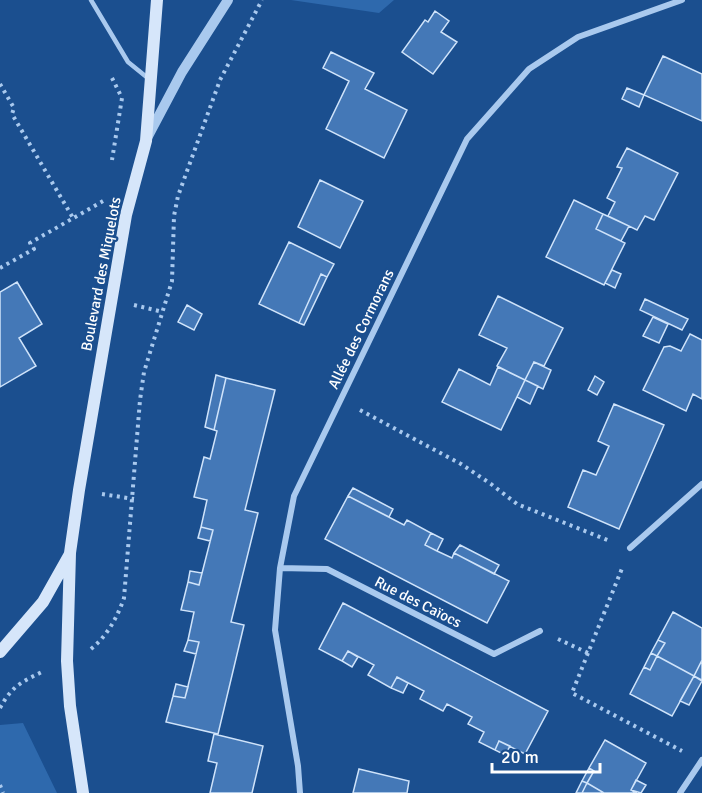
<svg xmlns="http://www.w3.org/2000/svg" width="702" height="793" font-family="Signika,sans-serif">
	<style>
		.green { fill: #2e69ad }
		.building { fill: #4478b7; stroke: #cfe3fa; stroke-width: 1.5 }
		.lines { fill: none; stroke-linecap: round; stroke-linejoin: round }
		.path { stroke: #a9c9ee; stroke-width: 4; stroke-dasharray: 3 4.5; stroke-linecap: butt }
		.service { stroke: #a9c9ee; stroke-width: 4.5 }
		.minor { stroke: #a9c9ee; stroke-width: 6 }
		.tertiary { stroke: #a9c9ee; stroke-width: 10 }
		.secondary { stroke: #d6e6fa; stroke-width: 12 }
		.labels { text-anchor: middle; stroke-width: 4.5; stroke-linejoin: round; paint-order: stroke }
		.street-label { font-size: 15px; fill: #fff; stroke: #1b4f8f }
	</style>
	<rect width="100%" height="100%" fill="#1b4f8f"/>
	<path class="green" d="M291 0H394L379 13Z
		M23 723 57 793H0V725Z"/>
	<path class="building" d="M435 11 449 21 441 32 457 42 433 74 402 52 425 20 428 22Z
		M331 52 374 73 365 89 407 110 384 158 326 129 349 81 323 68Z
		M663 56 702 74V121L644 95Z
		M627 88 644 95 639 107 622 99Z
		M627 148 678 173 654 220 645 216 637 230 608 216 615 202 607 198 622 168 617 167Z
		M320 180 363 201 340 248 298 227Z
		M574 200 603 214 596 229 625 243 604 285 546 257Z
		M603 214 629 226 621 241 596 229Z
		M289 242 334 264 327 277 321 274 299 323 259 304Z
		M612 270 621 274 615 288 605 283Z
		M321 274 327 277 304 325 299 323Z
		M17 282 42 324 19 338 36 366 0 387V292Z
		M498 296 563 328 544 366 534 362 525 380 497 366 507 348 479 335Z
		M645 299 688 319 682 330 640 310Z
		M187 305 202 314 194 330 178 322Z
		M653 317 668 324 659 343 643 336Z
		M690 334 702 340V399L693 394 686 411 643 390 664 347 670 346 681 351Z
		M534 362 551 370 543 389 525 380Z
		M498 367 525 380 501 430 442 402 459 369 490 385Z
		M216 375 226 378 214 430 205 427Z
		M595 376 604 382 597 395 588 390Z
		M226 378 275 390 245 510 258 513 231 622 244 625 218 734 166 722 173 696 185 698 199 642 188 640 194 612 181 610 188 582 199 585 213 530 201 527 207 500 194 497 204 457 210 459 217 431 214 430Z
		M525 380 538 386 530 404 517 397Z
		M614 404 664 425 619 529 568 507 583 470 596 475 609 446 598 441Z
		M353 488 393 509 389 517 348 496Z
		M348 496 404 525 407 520 431 533 425 545 437 551 452 558 454 553 509 581 487 623 325 539Z
		M201 527 213 530 210 541 198 538Z
		M431 533 443 539 437 551 425 545Z
		M460 545 499 565 494 574 454 553Z
		M190 571 202 573 199 585 188 582Z
		M343 603 548 711 525 754 499 741 495 750 479 742 484 732 468 724 472 717 447 704 443 711 420 699 424 691 397 677 391 688 368 675 374 665 348 651 342 661 319 649Z
		M673 612 702 628V660L694 676 657 656 665 643 658 640Z
		M188 640 199 642 196 654 184 651Z
		M658 640 665 643 657 656 651 653Z
		M348 651 358 657 352 667 342 661Z
		M651 653 657 656 650 670 644 667Z
		M657 656 694 676 672 716 630 694 644 667 650 670Z
		M702 660V680L694 676Z
		M694 676 702 681 689 705 680 701Z
		M397 677 408 683 403 693 391 688Z
		M176 684 188 687 185 698 173 696Z
		M214 734 263 746 252 793H210L217 763 208 761Z
		M605 740 646 763 631 790 636 793H604L587 783 594 771 589 768Z
		M499 741 510 746 505 755 495 750Z
		M589 768 594 771 587 783 582 781Z
		M359 769 409 781 407 793H353Z
		M636 780 646 785 641 793 631 790Z
		M582 781 587 783 582 793H576Z
		M587 783 604 793H582Z"/>
	<g class="lines">
		<path class="path" d="M112 78 122 98 112 160
			M0 84 14 108 12 114 73 218
			M0 268 34 249 30 243 103 201
			M134 305 163 312
			M360 410 461 464 491 484 517 504 610 541
			M102 494 134 499
			M558 639 588 653 623 566
			M91 649C107 636 117 618 124 598L140 400 144 372 172 281 174 216 178 196 220 80 262 0
			M588 653 572 693 682 751
			M0 708C12 686 21 682 44 671
			M0 785 3 793"/>
		<path class="service" d="M91 0 128 62 149 79"/>
		<path class="minor" d="M630 548 702 484
			M280 568 327 569 494 654 540 631
			M300 793 298 766 275 630 280 568 294 496 467 139 529 69 578 37 682 0
			M680 793 702 760"/>
		<path class="tertiary" d="M146 140 182 72 228 0"/>
		<path class="secondary" d="M0 652 43 602 70 554
			M83 793 70 706 67 661 70 553 79 490 126 215 146 141 157 0"/>
	</g>
	<g class="labels">
		<g class="street-label">
			<text transform="translate(101 274) rotate(-79)" y="5">Boulevard des Miquelots</text>
			<text transform="translate(361 329) rotate(-64)" y="5">Allée des Cormorans</text>
			<text transform="translate(418 602) rotate(27)" y="5">Rue des Caïocs</text>
		</g>
	</g>
	<path d="M492 763v9h108v-9" fill="none" stroke="#ffffff" stroke-width="3"/>
	<text x="501" y="763" font-size="18" fill="#ffffff" stroke="#1b4f8f" stroke-width="4.5" paint-order="stroke">20 m</text>
</svg>
